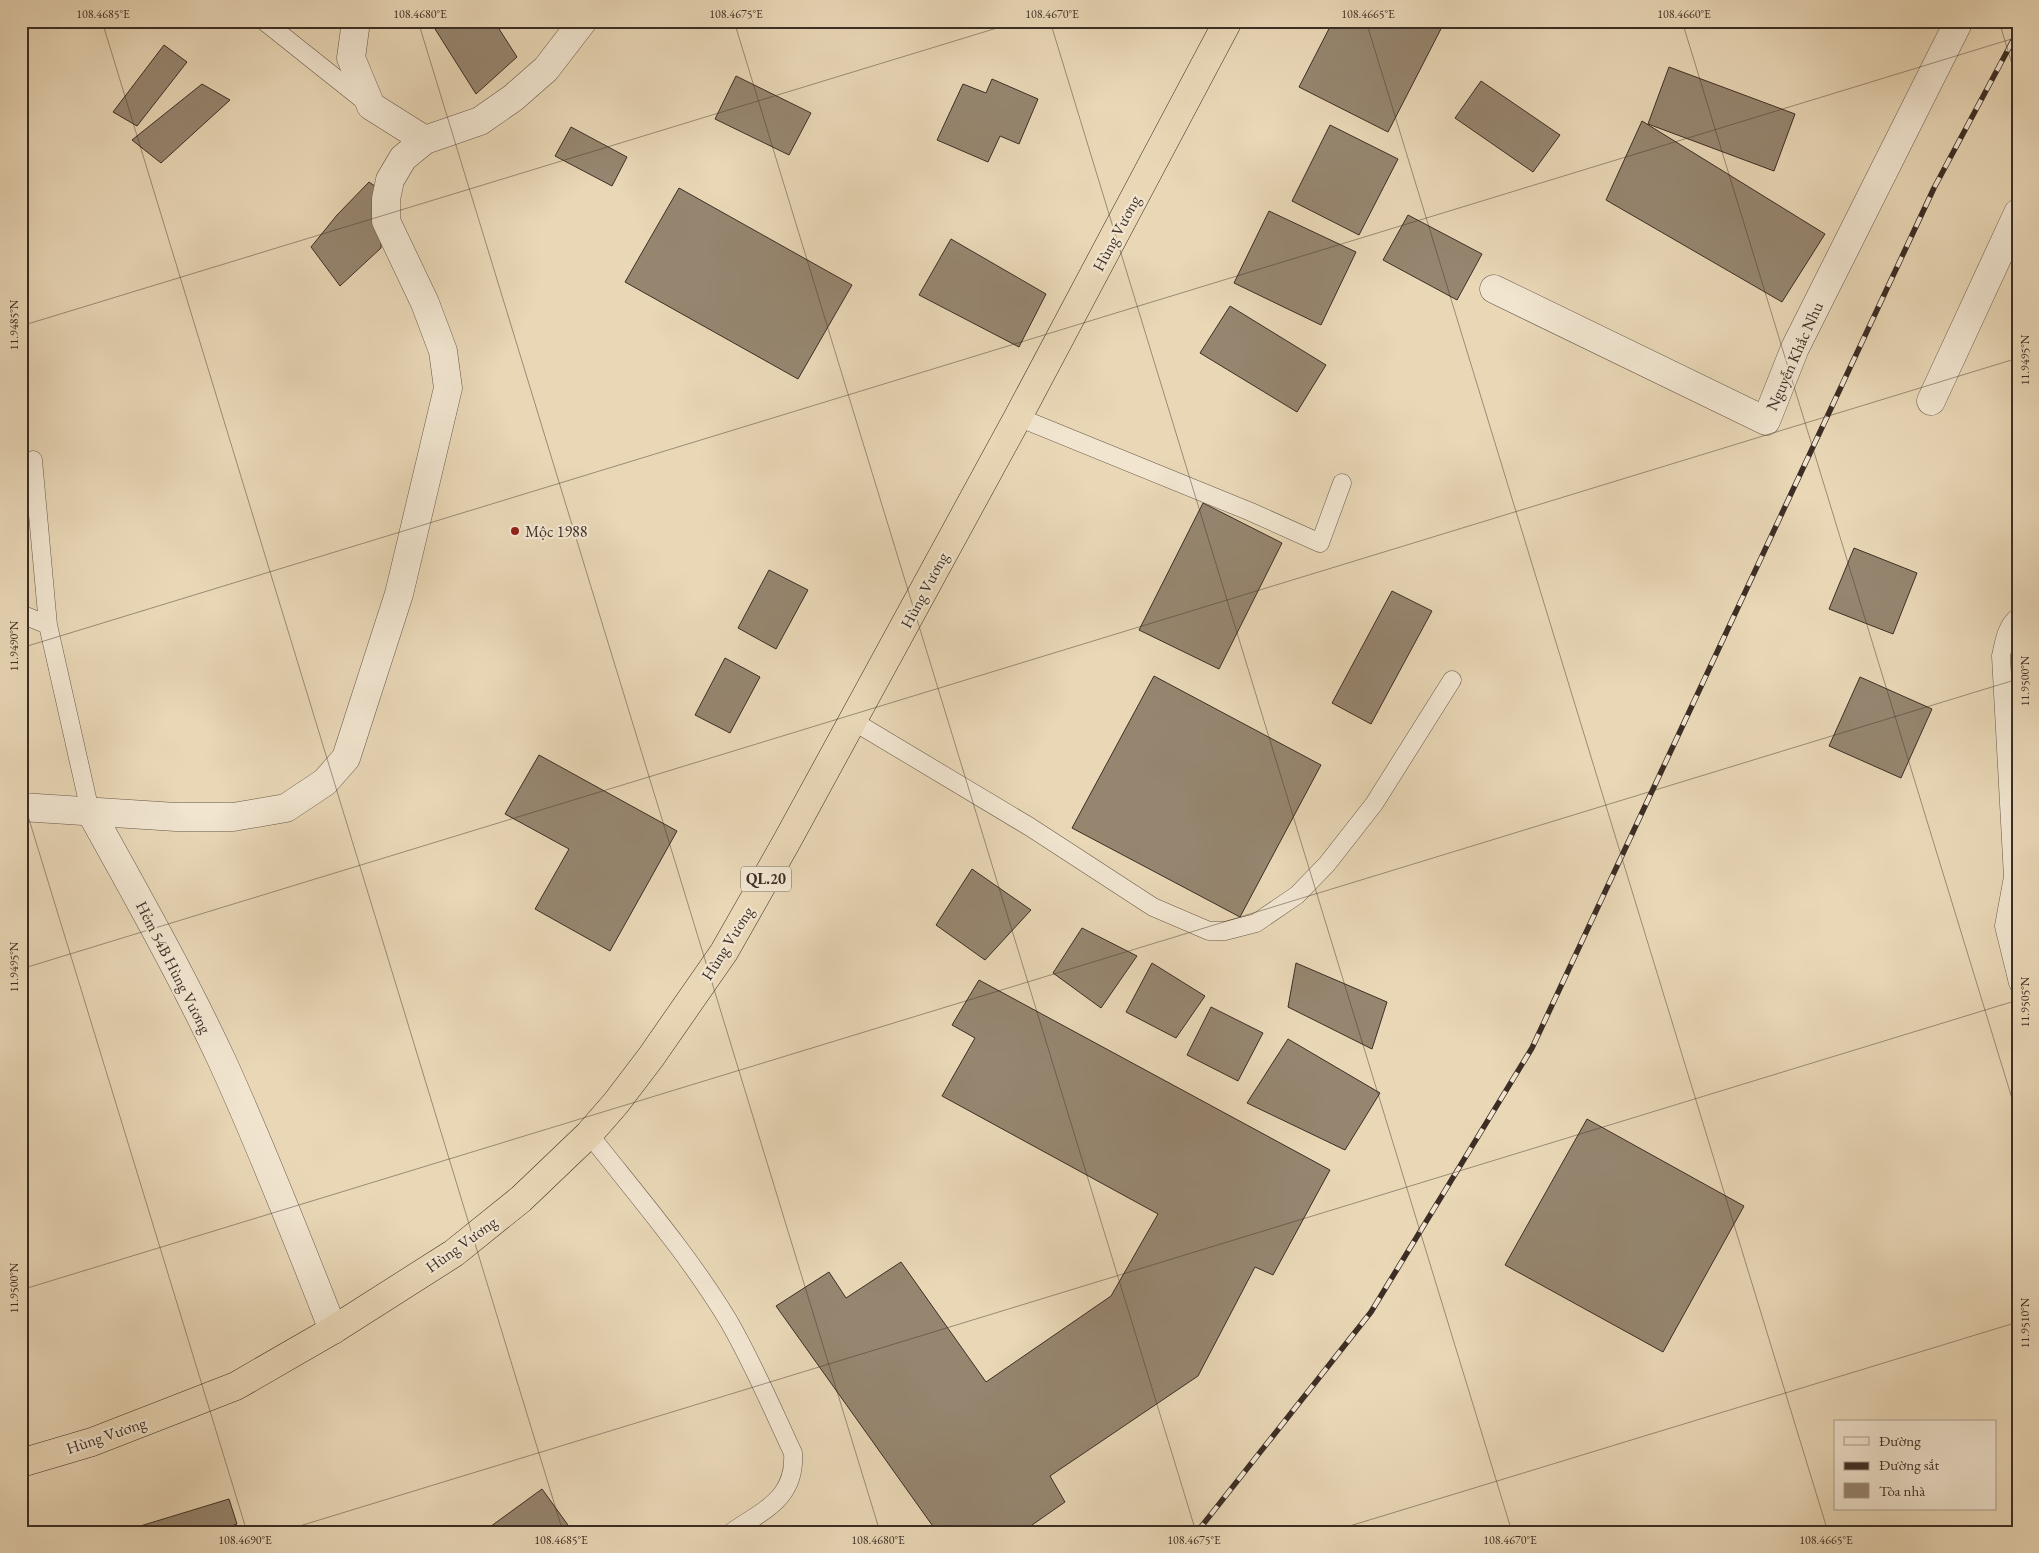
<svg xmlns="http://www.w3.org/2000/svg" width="2039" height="1553" font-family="'EB Garamond',serif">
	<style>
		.building { fill: #968670; stroke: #3c2e25 }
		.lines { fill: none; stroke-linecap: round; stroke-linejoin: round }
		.lane-casing { stroke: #675849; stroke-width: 19 }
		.street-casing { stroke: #675849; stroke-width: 29 }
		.highway-casing { stroke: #3c2e25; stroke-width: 29 }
		.lane { stroke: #f1e5d0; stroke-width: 18 }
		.street { stroke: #f1e5d0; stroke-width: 28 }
		.highway { stroke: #e9d7b6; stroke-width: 28 }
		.rail-casing { stroke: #3c2e25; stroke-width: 5.5 }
		.rail { stroke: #f1e5d0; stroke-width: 4; stroke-dasharray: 11; stroke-linecap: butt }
		.ticks { fill: none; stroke: #3c2e25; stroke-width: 1; stroke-opacity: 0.45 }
		.poi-dot { fill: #8f2418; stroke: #f1e5d0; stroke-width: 2 }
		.labels { text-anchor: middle; stroke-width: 4.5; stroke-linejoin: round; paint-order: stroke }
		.shield { fill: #f1e5d0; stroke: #726558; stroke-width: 1 }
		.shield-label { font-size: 15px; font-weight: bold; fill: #3c2e25 }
		.street-label { font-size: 16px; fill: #3c2e25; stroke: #f1e5d0 }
		.poi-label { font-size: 16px; fill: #3c2e25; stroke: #f1e5d0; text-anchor: start }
		.neatline { fill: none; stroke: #3c2e25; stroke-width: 2 }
		.ticks-label { font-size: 12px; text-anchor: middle; fill: #3c2e25 }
	</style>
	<rect width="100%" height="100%" fill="#e9d7b6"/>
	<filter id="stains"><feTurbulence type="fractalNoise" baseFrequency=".004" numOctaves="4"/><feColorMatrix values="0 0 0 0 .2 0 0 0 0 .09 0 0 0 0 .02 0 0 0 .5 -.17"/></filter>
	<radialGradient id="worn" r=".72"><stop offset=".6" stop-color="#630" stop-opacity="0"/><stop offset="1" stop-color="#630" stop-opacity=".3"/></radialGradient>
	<path class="building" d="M430 21H494L517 57 476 94Z
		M1333 21H1445L1388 132 1299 87Z
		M164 45 187 62 137 126 113 112Z
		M1669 67 1795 114 1774 171 1648 124Z
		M736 76 811 113 789 155 715 119Z
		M992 79 1038 99 1019 144 1000 136 988 162 937 140 963 84 986 93Z
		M1481 81 1560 135 1533 172 1455 118Z
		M202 84 230 100 161 163 132 140Z
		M1642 121 1825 234 1782 302 1606 200Z
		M1330 125 1398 159 1359 235 1292 201Z
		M571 127 627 157 612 186 555 156Z
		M369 182 382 191 381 248 340 286 311 247 337 215Z
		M679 188 852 285 798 379 625 282Z
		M1269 211 1356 252 1321 325 1234 283Z
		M1408 215 1482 254 1457 300 1383 260Z
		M951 239 1046 294 1019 347 919 295Z
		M1230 306 1326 365 1297 412 1200 353Z
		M1203 503 1282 543 1219 669 1139 630Z
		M1854 548 1917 573 1893 634 1829 609Z
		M769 570 808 590 776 649 738 628Z
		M1392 591 1432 611 1371 724 1332 703Z
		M725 658 760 677 730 733 695 715Z
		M1154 676 1321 765 1240 917 1072 828Z
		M1860 677 1932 709 1901 778 1829 746Z
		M539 755 677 831 610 951 535 909 569 849 505 814Z
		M972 869 1031 910 985 960 936 925Z
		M1082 928 1137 956 1101 1008 1053 973Z
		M1152 963 1205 996 1176 1038 1126 1012Z
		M1296 963 1387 1002 1372 1049 1288 1007Z
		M979 980 1330 1170 1273 1275 1255 1267 1198 1376 1050 1476 1065 1502 1022 1532H937L776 1306 829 1272 846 1298 901 1262 986 1382 1111 1296 1158 1214 942 1096 975 1038 952 1025Z
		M1211 1007 1263 1033 1238 1081 1187 1055Z
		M1288 1039 1380 1093 1345 1150 1247 1103Z
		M1587 1119 1744 1206 1663 1352 1505 1265Z
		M542 1489 573 1532H483Z
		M229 1499 237 1524 213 1532H139L137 1527Z"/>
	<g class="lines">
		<defs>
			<path id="lane" d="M264 21 367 103
				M1018 417 1251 512 1320 543 1342 483
				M33 460 48 625
				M21 614 48 625 90 811
				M2018 617C2006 626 2004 643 2001 656L2013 877 2004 926 2018 983
				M853 721 1030 827 1153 907 1209 931H1225L1256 923 1297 895 1327 864 1374 804 1452 680
				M589 1134C637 1195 688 1254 728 1320 753 1363 772 1408 793 1453 796 1498 764 1510 732 1532"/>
			<path id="street" d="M356 21 351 58 371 106 425 140
				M1494 289 1766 421 1795 348 1959 21
				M1931 401 2018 213
				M21 807 176 817H233L286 808 325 782 346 758 399 594 448 388 443 351 425 303 386 221V199L390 180 403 158 425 140 480 121 513 98 546 69 583 21
				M90 811C136 894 183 977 223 1063 263 1151 298 1240 333 1330"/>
			<path id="highway" d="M21 1463 92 1442 236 1386 333 1330 454 1253 521 1199 589 1134 616 1103 651 1057 724 952 787 841 1018 417 1228 21"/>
		</defs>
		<use href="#lane" class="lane-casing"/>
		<use href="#street" class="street-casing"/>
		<use href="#highway" class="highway-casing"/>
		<use href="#lane" class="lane"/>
		<use href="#street" class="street"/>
		<use href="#highway" class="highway"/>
		<defs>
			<path id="rail" d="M1197 1532 1371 1312 1532 1048 1934 188 2018 31"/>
		</defs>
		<use href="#rail" class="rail-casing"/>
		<use href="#rail" class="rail"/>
	</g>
	<path class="ticks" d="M102 21 563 1532M418 21 880 1532M734 21 1196 1532M1050 21 1512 1532M1366 21 1828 1532M1682 21 2018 1118M1999 21 2018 84M21 326 1020 21M21 648 2018 37M21 793 247 1532M21 969 2018 358M21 1290 2018 679M280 1532 2018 1000M1330 1532 2018 1322"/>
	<circle class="poi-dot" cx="515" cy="531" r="5"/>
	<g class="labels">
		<rect class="shield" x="741" y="866.5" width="50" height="25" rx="4"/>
		<g class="shield-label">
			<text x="766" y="884">QL.20</text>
		</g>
		<g class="street-label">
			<text transform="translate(1116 233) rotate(-62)" y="6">Hùng Vương</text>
			<text transform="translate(1794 356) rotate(-66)" y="6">Nguyễn Khắc Nhu</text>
			<text transform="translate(924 590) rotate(-62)" y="6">Hùng Vương</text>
			<text transform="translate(727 943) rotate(-58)" y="6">Hùng Vương</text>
			<text transform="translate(174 967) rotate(63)" y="6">Hẻm 54B Hùng Vương</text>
			<text transform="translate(461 1244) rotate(-36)" y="6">Hùng Vương</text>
			<text transform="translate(106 1435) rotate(-19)" y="6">Hùng Vương</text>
		</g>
		<g class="poi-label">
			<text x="525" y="537">Mộc 1988</text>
		</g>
	</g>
	<rect width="2039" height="1553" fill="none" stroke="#e9d7b6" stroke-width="55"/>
	<rect x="1834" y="1420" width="162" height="90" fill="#f1e5d0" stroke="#a99c8c"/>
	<rect x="1844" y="1437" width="25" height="8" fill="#f1e5d0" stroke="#a99c8c"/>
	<text x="1879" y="1446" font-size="15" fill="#3c2e25">Đường</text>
	<rect x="1844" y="1462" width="25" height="8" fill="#3c2e25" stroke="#a99c8c"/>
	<text x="1879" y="1470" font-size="15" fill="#3c2e25">Đường sắt</text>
	<rect x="1844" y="1483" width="25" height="15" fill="#968670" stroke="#a99c8c"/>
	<text x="1879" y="1496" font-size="15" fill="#3c2e25">Tòa nhà</text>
	<rect x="28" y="28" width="1984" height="1498" class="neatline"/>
	<g class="ticks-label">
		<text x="103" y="18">108.4685°E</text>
		<text x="420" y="18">108.4680°E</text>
		<text x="736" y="18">108.4675°E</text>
		<text x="1052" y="18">108.4670°E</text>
		<text x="1368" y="18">108.4665°E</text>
		<text x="1684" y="18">108.4660°E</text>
		<text transform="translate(14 325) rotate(-90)" y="4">11.9485°N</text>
		<text transform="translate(2025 360) rotate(-90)" y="4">11.9495°N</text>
		<text transform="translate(14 646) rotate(-90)" y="4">11.9490°N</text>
		<text transform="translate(2025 681) rotate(-90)" y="4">11.9500°N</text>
		<text transform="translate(14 967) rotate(-90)" y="4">11.9495°N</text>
		<text transform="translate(2025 1002) rotate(-90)" y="4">11.9505°N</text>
		<text transform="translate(14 1288) rotate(-90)" y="4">11.9500°N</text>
		<text transform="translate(2025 1323) rotate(-90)" y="4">11.9510°N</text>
		<text x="245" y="1544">108.4690°E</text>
		<text x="561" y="1544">108.4685°E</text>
		<text x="878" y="1544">108.4680°E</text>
		<text x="1194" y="1544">108.4675°E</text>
		<text x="1510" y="1544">108.4670°E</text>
		<text x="1826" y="1544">108.4665°E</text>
	</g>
	<rect width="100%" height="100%" filter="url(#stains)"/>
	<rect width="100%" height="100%" fill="url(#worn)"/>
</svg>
